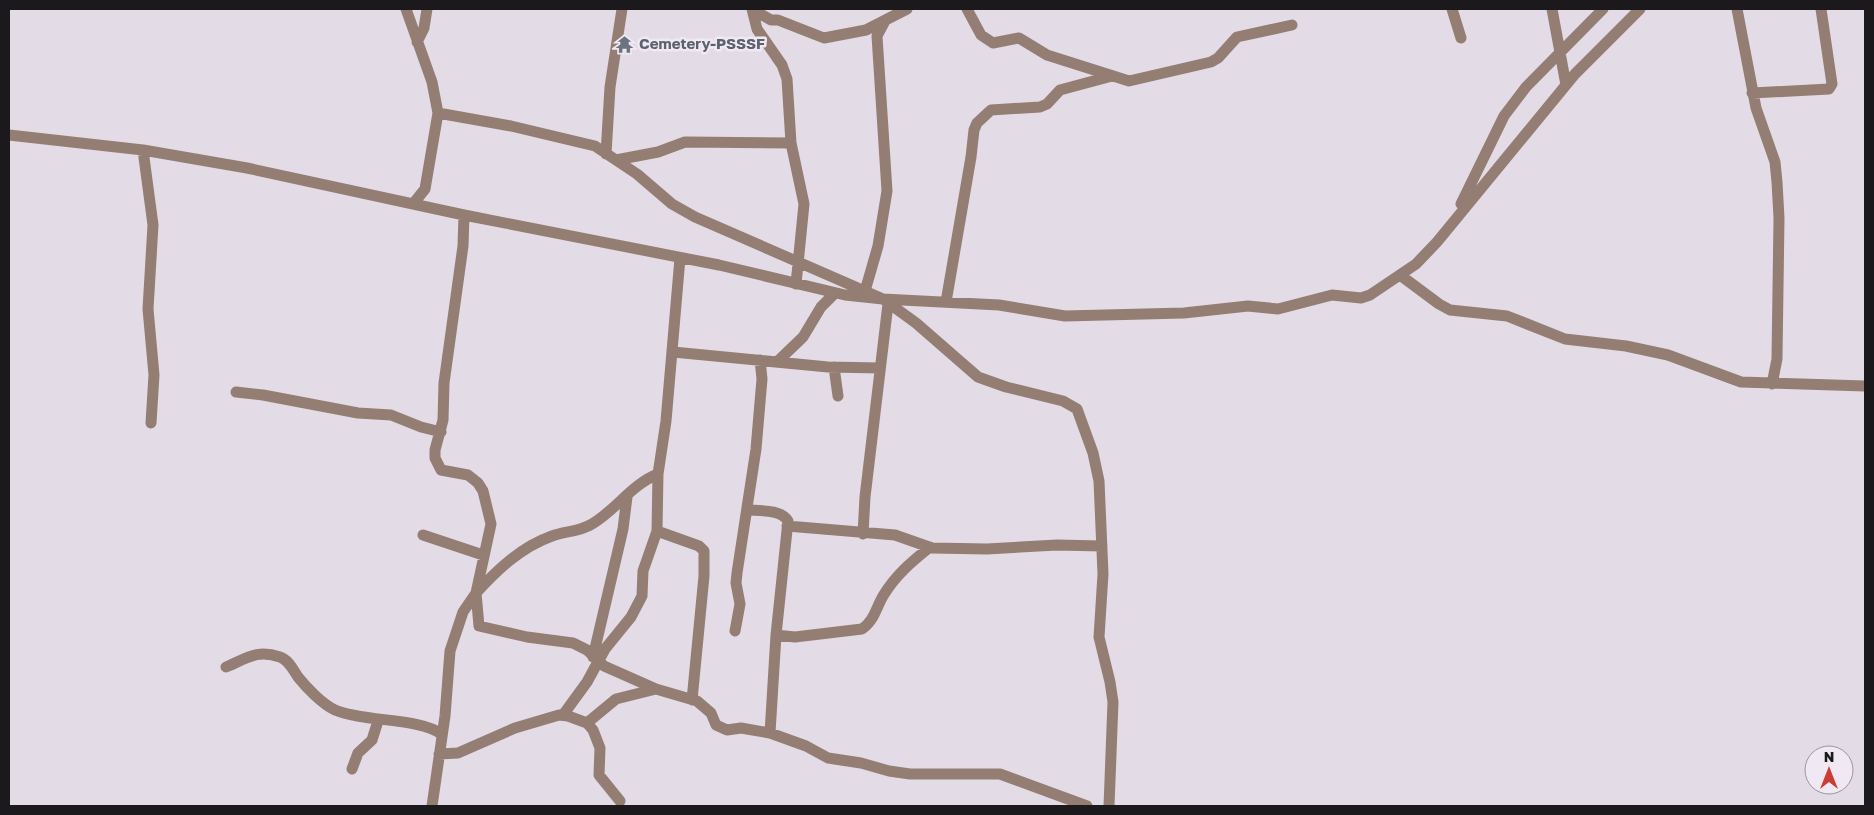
<svg xmlns="http://www.w3.org/2000/svg" width="1874" height="815" font-family="'Golos Text',sans-serif">
	<style>
		.lines { fill: none; stroke-linecap: round; stroke-linejoin: round }
		.minor { stroke: #947e73; stroke-width: 11 }
		.labels { text-anchor: middle; stroke-width: 5; stroke-linejoin: round; paint-order: stroke }
		.worship-label { font-size: 15px; font-weight: bold; fill: #5b616d; stroke: #f0e9f3; text-anchor: start }
	</style>
	<rect width="100%" height="100%" fill="#e3dce6"/>
	<g class="lines">
		<path class="minor" d="M406 9 432 82 438 113 425 189 413 204
			M752 9 757 29 782 65 787 79 791 143 804 204 796 284
			M752 9 771 20H778L824 38 866 30 907 9
			M967 9 981 35 993 43 1019 38 1047 55 1129 81 1211 62 1218 58 1237 37 1292 25
			M1452 9 1461 38
			M1552 9 1566 85
			M1737 9 1756 108 1775 162 1777 182 1779 218 1777 359 1772 384
			M417 42 424 28 427 9
			M1752 93 1829 89 1832 84 1821 9
			M438 113 511 126 595 146 637 174 672 204 695 217 883 299 916 323 978 377 1006 387 1063 401 1077 409 1093 453 1099 481 1103 574 1099 637 1110 682 1113 702 1109 806
			M9 135 143 150 247 168 464 215 719 265 845 295 883 299 999 305 1065 316 1184 313 1248 306 1278 309 1332 295 1361 298 1370 295 1416 264 1437 242 1575 74 1640 9
			M143 150 153 225 148 309 154 375 151 423
			M606 154 610 87 622 9
			M616 160 658 152 685 142 791 143
			M1461 204 1504 116 1526 87 1603 9
			M1400 275 1439 304 1450 310 1507 316 1565 339 1626 346 1668 355 1741 382 1865 386
			M865 291 878 246 887 191 877 36 885 21
			M946 302 971 157 974 130 977 123 991 110 1040 107 1047 104 1060 90 1112 76
			M673 352 828 367 880 368
			M778 361 803 337 821 307 835 293
			M834 367 838 396
			M236 392 263 395 358 413 391 415 421 427 441 432
			M658 474C632 484 616 510 592 524 579 532 565 531 552 536 521 547 497 570 476 593L479 626 527 637 573 643 587 650 604 666 656 689 697 701 711 713 716 725 727 730 741 728 770 733 806 746 828 758 861 763 889 771 910 774H1000L1087 806
			M747 510C759 511 781 509 788 521L776 635 770 733
			M787 526 895 535 932 548 987 549 1057 545 1102 546
			M657 531 699 546 704 551V576L692 700
			M863 534 865 497 888 304
			M423 535 483 555
			M735 631 740 604 736 583 737 573 756 449 762 379 760 360
			M776 635 795 637 862 629C874 621 876 608 883 596 895 576 911 562 930 547
			M593 657 623 529 627 497
			M226 667C246 659 256 649 280 657 289 660 293 670 298 677 306 687 322 704 335 710 363 722 422 718 441 734
			M563 715 587 682 605 649 631 617 642 596 643 571 657 531 658 474 666 421 680 258
			M587 723 616 699 656 689
			M439 754 458 753 515 728 559 715 568 716 587 723 593 730 600 748 599 775 620 801
			M352 769 358 753 372 740 378 721
			M432 806 445 716 450 651 463 612 476 593 491 524 483 491 478 483 468 475 441 470 435 458V450L443 420 444 383 463 246 464 215"/>
	</g>
	<defs>
		<symbol id="temple-bare" viewBox="-9 -9 18 18"><path d="M0-6L5-2H3V0L6.5 2.5H4V6H1.5V3h-3V6H-4V2.5H-6.5L-3 0V-2H-5Z" fill="#6b7280" stroke="#f0e9f3" stroke-width="2.5" paint-order="stroke"/></symbol>
	</defs>
	<g fill-rule="evenodd">
		<use href="#temple-bare" x="612" y="32" width="25" height="25"/>
	</g>
	<g class="labels">
		<g class="worship-label">
			<text x="639" y="49">Cemetery-PSSSF</text>
		</g>
	</g>
	<rect width="1874" height="815" fill="none" stroke="#1c191d" stroke-width="20"/>
	<g transform="translate(1829 770)"><circle r="24" fill="#f0e9f3" stroke="#9b969d"/>
	<path d="M0-4L9 19L0 12L-9 19Z" fill="#cc3e33"/>
	<text y="-8" font-size="14" font-weight="bold" text-anchor="middle" fill="#1c191d">N</text>
	</g>
</svg>
